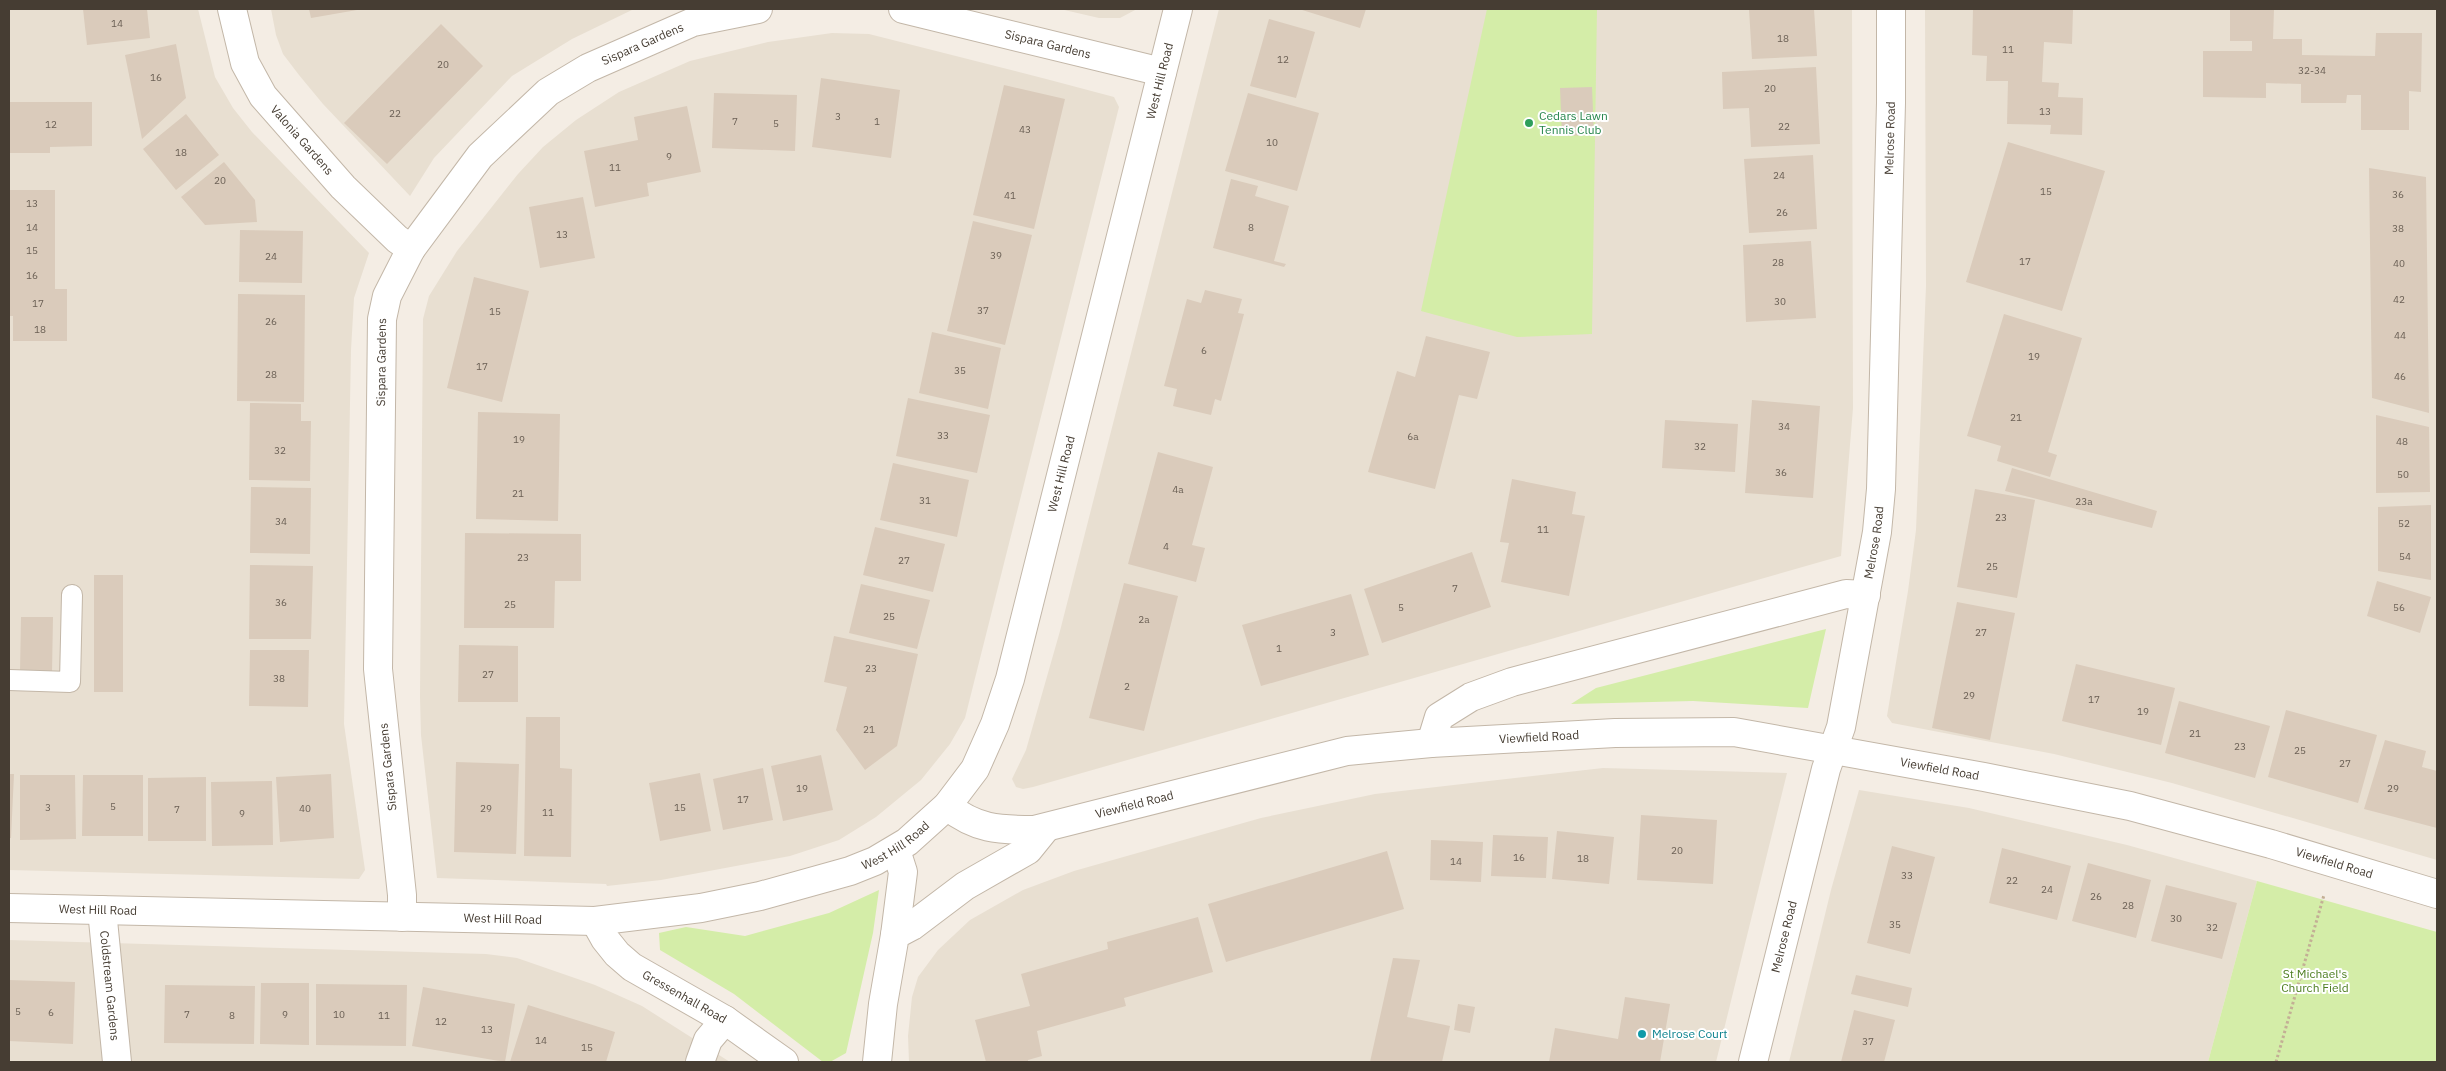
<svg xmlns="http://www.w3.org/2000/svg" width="2446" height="1071" font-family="'IBM Plex Sans',sans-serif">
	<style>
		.residential { fill: #e8dfd1 }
		.green { fill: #d4eda8 }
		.building { fill: #dacbbb }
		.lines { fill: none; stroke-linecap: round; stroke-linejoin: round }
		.service-casing { stroke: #c3b7a8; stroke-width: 22 }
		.minor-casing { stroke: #c3b7a8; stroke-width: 30 }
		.path { stroke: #c3af95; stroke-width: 3; stroke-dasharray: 2.5 2.5; stroke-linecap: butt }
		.service { stroke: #fff; stroke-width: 20 }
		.minor { stroke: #fff; stroke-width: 28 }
		.leisure-dot { fill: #2e9e5b; stroke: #fff; stroke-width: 2 }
		.culture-dot { fill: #0f9aa8; stroke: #fff; stroke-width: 2 }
		.labels { text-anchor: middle; stroke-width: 4; stroke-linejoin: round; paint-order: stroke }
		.number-label { font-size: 10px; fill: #6b6055 }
		.street-label { font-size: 12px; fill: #463d33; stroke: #fff }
		.leisure-label { font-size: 12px; fill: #27864d; stroke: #fff; text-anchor: start }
		.park-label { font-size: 12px; fill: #4d7e20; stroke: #fff }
		.culture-label { font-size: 12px; fill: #0d838f; stroke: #fff; text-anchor: start }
	</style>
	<rect width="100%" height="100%" fill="#f4ede4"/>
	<path class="residential" d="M9 9H198L215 77 233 108 252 132 369 253 354 298 351 350 344 724 365 870 359 879 9 870Z
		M271 9H634L572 39 512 76 434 158 410 196 323 104 299 75 283 54 276 35Z
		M1060 9H1137L1120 18H1099Z
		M1219 9H1852L1853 408 1841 556 1033 787 1023 789 1016 787 1012 779 1026 750 1060 631Z
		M1925 9H2437V860L2172 783 2054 754 1892 723 1887 716 1908 591 1916 530 1926 286Z
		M832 33 869 34 1050 80 1114 97 1119 107 965 718 950 744 921 780 876 817 839 840 790 856 661 880 607 886 606 884 437 878 421 735 420 697 423 319 429 296 457 251 518 174 543 147 576 120 619 92 690 61 768 42Z
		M1603 768 1787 773 1716 1062H909L908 1036 912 997 918 977 938 950 970 920 1023 890 1074 871 1261 818 1375 794Z
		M1859 790 1969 808 2127 845 2257 881 2208 1062H1789L1831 890Z
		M9 940 486 954 517 958 595 985 642 1006 730 1062H9Z"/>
	<path class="green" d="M1487 9H1597L1592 334 1517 337 1421 311Z
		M1826 629 1808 708 1693 701 1571 704 1596 688Z
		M2257 881 2437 932V1062H2208Z
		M879 890 873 933 846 1053 830 1062H823L734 994 660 950 659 933 686 927 745 936 829 913Z"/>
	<path class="building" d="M83 9H147L150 38 87 45Z
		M309 9H357V10L311 18Z
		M1299 9H1366L1360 28Z
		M1749 9H1814L1817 56 1752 59Z
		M1973 9H2073L2072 44 2044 42 2042 82 2059 83 2058 97 2083 98 2082 135 2050 134 2051 125 2007 124 2008 81H1986L1987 56 1972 55Z
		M2230 9H2274L2273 39H2302V55L2375 56 2376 33H2422L2421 92 2409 91V130H2361V95H2347L2346 103H2301V84L2266 83V98L2203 97V51H2252V41H2230Z
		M1269 19 1315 32 1296 98 1250 86Z
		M441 24 483 66 387 164 344 123Z
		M176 44 186 98 142 139 125 55Z
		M1816 67 1820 144 1751 147 1749 108 1723 109 1722 72Z
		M821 78 900 90 891 158 812 147Z
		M1004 85 1065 99 1034 229 973 215Z
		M1592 87 1594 135 1562 136 1560 88Z
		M714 93 797 95 795 151 712 148Z
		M1248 93 1319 113 1297 191 1225 171Z
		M9 102H92V146L50 147V153H9Z
		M687 106 701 172 647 183 649 196 595 207 584 151 638 140 634 117Z
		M186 114 219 155 176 190 143 149Z
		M2008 142 2105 171 2062 311 1966 282Z
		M1813 155 1817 229 1749 233 1744 159Z
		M224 162 255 200 257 222 205 225 181 197Z
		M2369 168 2426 177 2429 413 2372 398Z
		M1231 179 1258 186 1255 196 1289 206 1274 261 1286 264 1284 267 1213 248Z
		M9 190H55V289H67V341H13V316H9Z
		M583 197 595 258 540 268 529 207Z
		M973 221 1032 235 1005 345 947 331Z
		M240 230 303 231 302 283 239 282Z
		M1811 241 1816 318 1746 322 1743 245Z
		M474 277 529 291 502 402 447 388Z
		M1205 290 1242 299 1238 313 1244 314 1221 401 1215 399 1211 415 1173 406 1177 389 1164 386 1187 299 1201 303Z
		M238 294 305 295 304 402 237 401Z
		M2004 314 2082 338 2048 452 2057 455 2050 477 1997 461 2001 446 1967 436Z
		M932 332 1001 348 988 409 919 393Z
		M1426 336 1490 352 1477 399 1459 395 1435 489 1368 472 1397 371 1415 377Z
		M908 398 990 415 977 473 896 456Z
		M1752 400 1820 406 1813 498 1745 493Z
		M250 403 301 404V421H311L310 481 249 480Z
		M478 412 560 414 558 521 476 519Z
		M2376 415 2429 427 2430 492 2376 493Z
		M1665 420 1738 424 1735 472 1662 468Z
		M1158 452 1213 467 1192 545 1205 548 1196 582 1128 564Z
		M893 463 969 480 957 537 880 520Z
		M2012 468 2157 511 2152 528 2005 491Z
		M1512 479 1576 492 1572 514 1585 516 1569 596 1501 582 1509 543 1500 542Z
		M251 487 311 488 310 554 250 553Z
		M1975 489 2035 500 2017 598 1957 587Z
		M2431 505V580L2378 571V507Z
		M875 527 945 544 933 592 863 575Z
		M465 533 581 534V581H555L554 628H464Z
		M1472 552 1491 607 1382 643 1364 589Z
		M250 565 313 566 311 639H249Z
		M94 575H123V692H94Z
		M2377 581 2431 597 2420 633 2367 616Z
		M1124 583 1178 596 1144 731 1089 718Z
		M861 584 930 600 917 649 849 633Z
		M1351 594 1369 655 1261 686 1242 625Z
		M1957 602 2015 613 1990 740 1932 728Z
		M21 617H53L52 672H20Z
		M834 636 918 654 897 746 865 770 836 730 847 687 824 682Z
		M459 645 518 646V702H458Z
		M250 650H309L308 707 249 706Z
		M2076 664 2175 688 2161 745 2062 721Z
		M2179 701 2270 726 2255 778 2165 753Z
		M2286 710 2377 735 2358 803 2268 777Z
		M526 717H560V768L572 769 571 857 524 856Z
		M2385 740 2426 751 2422 767 2437 771V828L2364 809Z
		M821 755 833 810 783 821 771 766Z
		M456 762 519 764 516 854 454 852Z
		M763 768 773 820 723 830 713 779Z
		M700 773 711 831 660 841 649 783Z
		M9 774H14L11 838H9Z
		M331 774 334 838 280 842 276 777Z
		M20 775H75L76 839 20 840Z
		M83 775H143V836H82Z
		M206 777V841H148V778Z
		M272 781 273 845 212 846 211 782Z
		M1641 815 1717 820 1713 884 1637 880Z
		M1557 831 1614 837 1609 884 1552 879Z
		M1493 835 1548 837 1546 878 1491 876Z
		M1431 840 1483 842 1481 882 1430 880Z
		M1892 846 1935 857 1910 954 1867 943Z
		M2002 848 2071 866 2057 920 1989 903Z
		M1387 851 1404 909 1226 962 1208 904Z
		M2088 863 2151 880 2136 938 2072 921Z
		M2166 885 2237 903 2222 959 2151 941Z
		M1198 917 1213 972 1124 998 1126 1006 1037 1031 1042 1056 1028 1060V1062H986L975 1020 1030 1006 1021 974 1108 949 1107 942Z
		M1393 958 1420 960 1407 1017 1450 1026 1442 1062H1370Z
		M1856 975 1912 988 1908 1007 1851 994Z
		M9 980 75 982 73 1044 9 1041Z
		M261 983H309V1045L260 1044Z
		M316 984 407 985 406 1046 316 1045Z
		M165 985 255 986 254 1044 164 1043Z
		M423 987 515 1004 505 1062 412 1046Z
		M1625 997 1670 1004 1660 1062H1549L1555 1028 1618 1039Z
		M1458 1004 1475 1007 1470 1033 1454 1030Z
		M528 1005 615 1032 606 1062H510Z
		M1854 1010 1895 1020 1884 1062H1841Z"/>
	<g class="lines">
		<defs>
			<path id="service" d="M9 680 70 682 72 595"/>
			<g id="minor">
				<path id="s1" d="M232 9 245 63 263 96 343 187 397 239 411 249"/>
				<path id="s2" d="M903 9 1162 72"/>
				<path d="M1431 743 1439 717 1471 697 1512 682 1846 594 1866 595"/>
				<path id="s3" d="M947 806C976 829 998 830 1034 830L1347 751 1431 743 1615 733 1734 732 1984 777 2130 806 2271 844 2437 894"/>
				<path id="s4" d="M9 908 595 921 701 908 760 896 850 871 875 861 907 842 947 806 975 769 995 724 1010 679 1178 9"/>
				<path id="s5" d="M102 910 117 1062"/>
				<path id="s6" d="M402 917V895L378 669 382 319 387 296 411 249 480 156 548 92 588 68 693 22 758 9"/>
				<path id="s7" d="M595 921 605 939 617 954 632 967 725 1020 784 1062"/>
				<path d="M895 935 903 872 896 850"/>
				<path d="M700 1062 708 1040 725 1020"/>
				<path d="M877 1062 883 1004 895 935 912 926 965 886 1028 850 1045 829"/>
				<path id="s8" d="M1753 1062 1826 769 1841 727 1877 532 1881 489 1891 103V9"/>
			</g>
		</defs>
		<use href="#service" class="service-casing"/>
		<use href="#minor" class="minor-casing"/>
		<path class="path" d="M2276 1062 2324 895"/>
		<use href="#service" class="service"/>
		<use href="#minor" class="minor"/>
	</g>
	<circle class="leisure-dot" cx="1529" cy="123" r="5"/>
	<circle class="culture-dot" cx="1642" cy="1034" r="5"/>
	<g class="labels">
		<g class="number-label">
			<text x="117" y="27">14</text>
			<text x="1783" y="42">18</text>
			<text x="2008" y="53">11</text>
			<text x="1283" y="63">12</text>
			<text x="443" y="68">20</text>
			<text x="2312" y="74">32-34</text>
			<text x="156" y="81">16</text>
			<text x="1770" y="92">20</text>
			<text x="2045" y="115">13</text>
			<text x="395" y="117">22</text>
			<text x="838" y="120">3</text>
			<text x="735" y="125">7</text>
			<text x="877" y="125">1</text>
			<text x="776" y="127">5</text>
			<text x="51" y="128">12</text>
			<text x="1784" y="130">22</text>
			<text x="1025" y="133">43</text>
			<text x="1272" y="146">10</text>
			<text x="181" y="156">18</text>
			<text x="669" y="160">9</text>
			<text x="615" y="171">11</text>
			<text x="1779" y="179">24</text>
			<text x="220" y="184">20</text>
			<text x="2046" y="195">15</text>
			<text x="2398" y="198">36</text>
			<text x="1010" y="199">41</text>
			<text x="32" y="207">13</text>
			<text x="1782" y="216">26</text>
			<text x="32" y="231">14</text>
			<text x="1251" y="231">8</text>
			<text x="2398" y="232">38</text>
			<text x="562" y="238">13</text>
			<text x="32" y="254">15</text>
			<text x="996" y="259">39</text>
			<text x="271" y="260">24</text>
			<text x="2025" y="265">17</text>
			<text x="1778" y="266">28</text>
			<text x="2399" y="267">40</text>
			<text x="32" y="279">16</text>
			<text x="2399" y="303">42</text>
			<text x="1780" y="305">30</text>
			<text x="38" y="307">17</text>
			<text x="983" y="314">37</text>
			<text x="495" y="315">15</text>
			<text x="271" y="325">26</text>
			<text x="40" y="333">18</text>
			<text x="2400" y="339">44</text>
			<text x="1204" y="354">6</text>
			<text x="2034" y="360">19</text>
			<text x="482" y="370">17</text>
			<text x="960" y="374">35</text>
			<text x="271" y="378">28</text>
			<text x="2400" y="380">46</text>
			<text x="2016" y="421">21</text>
			<text x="1784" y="430">34</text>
			<text x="943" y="439">33</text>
			<text x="1413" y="440">6a</text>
			<text x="519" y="443">19</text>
			<text x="2402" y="445">48</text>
			<text x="1700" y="450">32</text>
			<text x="280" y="454">32</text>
			<text x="1781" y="476">36</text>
			<text x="2403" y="478">50</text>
			<text x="1178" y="493">4a</text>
			<text x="518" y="497">21</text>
			<text x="925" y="504">31</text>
			<text x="2084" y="505">23a</text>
			<text x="2001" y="521">23</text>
			<text x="281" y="525">34</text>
			<text x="2404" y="527">52</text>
			<text x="1543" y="533">11</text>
			<text x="1166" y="550">4</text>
			<text x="2405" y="560">54</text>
			<text x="523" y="561">23</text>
			<text x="904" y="564">27</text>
			<text x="1992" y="570">25</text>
			<text x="1455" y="592">7</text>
			<text x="281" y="606">36</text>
			<text x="510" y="608">25</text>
			<text x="1401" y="611">5</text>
			<text x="2399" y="611">56</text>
			<text x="889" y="620">25</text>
			<text x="1144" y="623">2a</text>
			<text x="1333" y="636">3</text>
			<text x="1981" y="636">27</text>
			<text x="1279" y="652">1</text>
			<text x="871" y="672">23</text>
			<text x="488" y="678">27</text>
			<text x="279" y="682">38</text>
			<text x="1127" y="690">2</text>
			<text x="1969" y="699">29</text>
			<text x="2094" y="703">17</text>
			<text x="2143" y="715">19</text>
			<text x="869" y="733">21</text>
			<text x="2195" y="737">21</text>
			<text x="2240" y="750">23</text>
			<text x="2300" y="754">25</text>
			<text x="2345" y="767">27</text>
			<text x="802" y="792">19</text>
			<text x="2393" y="792">29</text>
			<text x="743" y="803">17</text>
			<text x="113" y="810">5</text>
			<text x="48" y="811">3</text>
			<text x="680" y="811">15</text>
			<text x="305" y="812">40</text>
			<text x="486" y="812">29</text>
			<text x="177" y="813">7</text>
			<text x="548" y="816">11</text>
			<text x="242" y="817">9</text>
			<text x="1677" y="854">20</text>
			<text x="1519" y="861">16</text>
			<text x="1583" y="862">18</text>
			<text x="1456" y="865">14</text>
			<text x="1907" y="879">33</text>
			<text x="2012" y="884">22</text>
			<text x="2047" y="893">24</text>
			<text x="2096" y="900">26</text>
			<text x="2128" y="909">28</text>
			<text x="2176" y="922">30</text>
			<text x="1895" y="928">35</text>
			<text x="2212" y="931">32</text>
			<text x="18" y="1015">5</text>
			<text x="51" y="1016">6</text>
			<text x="187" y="1018">7</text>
			<text x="285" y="1018">9</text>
			<text x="339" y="1018">10</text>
			<text x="232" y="1019">8</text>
			<text x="384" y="1019">11</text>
			<text x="441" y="1025">12</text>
			<text x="487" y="1033">13</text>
			<text x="541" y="1044">14</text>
			<text x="1868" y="1045">37</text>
			<text x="587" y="1051">15</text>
		</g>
		<g class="street-label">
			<text dy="4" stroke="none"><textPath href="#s6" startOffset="991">Sispara Gardens</textPath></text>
			<text dy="4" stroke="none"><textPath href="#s2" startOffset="149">Sispara Gardens</textPath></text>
			<text dy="4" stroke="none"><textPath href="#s4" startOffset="1724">West Hill Road</textPath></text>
			<text dy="4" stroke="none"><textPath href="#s8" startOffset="939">Melrose Road</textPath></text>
			<text dy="4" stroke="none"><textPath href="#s1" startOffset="152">Valonia Gardens</textPath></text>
			<text dy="4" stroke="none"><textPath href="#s6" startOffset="556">Sispara Gardens</textPath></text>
			<text dy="4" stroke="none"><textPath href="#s4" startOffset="1319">West Hill Road</textPath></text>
			<text dy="4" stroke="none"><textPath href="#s8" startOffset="534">Melrose Road</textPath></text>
			<text dy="4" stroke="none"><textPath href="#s3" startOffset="608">Viewfield Road</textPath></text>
			<text transform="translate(388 767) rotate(-96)" y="4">Sispara Gardens</text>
			<text dy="4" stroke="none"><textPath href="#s3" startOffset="1012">Viewfield Road</textPath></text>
			<text dy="4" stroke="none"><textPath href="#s3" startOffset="196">Viewfield Road</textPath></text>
			<text dy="4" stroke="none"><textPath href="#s4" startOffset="899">West Hill Road</textPath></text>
			<text dy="4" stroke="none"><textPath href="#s3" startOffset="1418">Viewfield Road</textPath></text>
			<text dy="4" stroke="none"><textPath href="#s4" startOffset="89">West Hill Road</textPath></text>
			<text dy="4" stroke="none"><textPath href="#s4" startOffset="494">West Hill Road</textPath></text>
			<text dy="4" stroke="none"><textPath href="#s8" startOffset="129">Melrose Road</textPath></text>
			<text dy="4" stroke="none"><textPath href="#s5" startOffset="76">Coldstream Gardens</textPath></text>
			<text dy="4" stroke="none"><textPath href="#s7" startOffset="120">Gressenhall Road</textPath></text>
		</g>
		<g class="leisure-label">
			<text x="1539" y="120">Cedars Lawn<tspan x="1539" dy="14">Tennis Club</tspan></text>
		</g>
		<g class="park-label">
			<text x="2315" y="978">St Michael's<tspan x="2315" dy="14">Church Field</tspan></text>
		</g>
		<g class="culture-label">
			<text x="1652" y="1038">Melrose Court</text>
		</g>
	</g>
	<rect width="2446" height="1071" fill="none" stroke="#463d33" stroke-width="20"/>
</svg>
